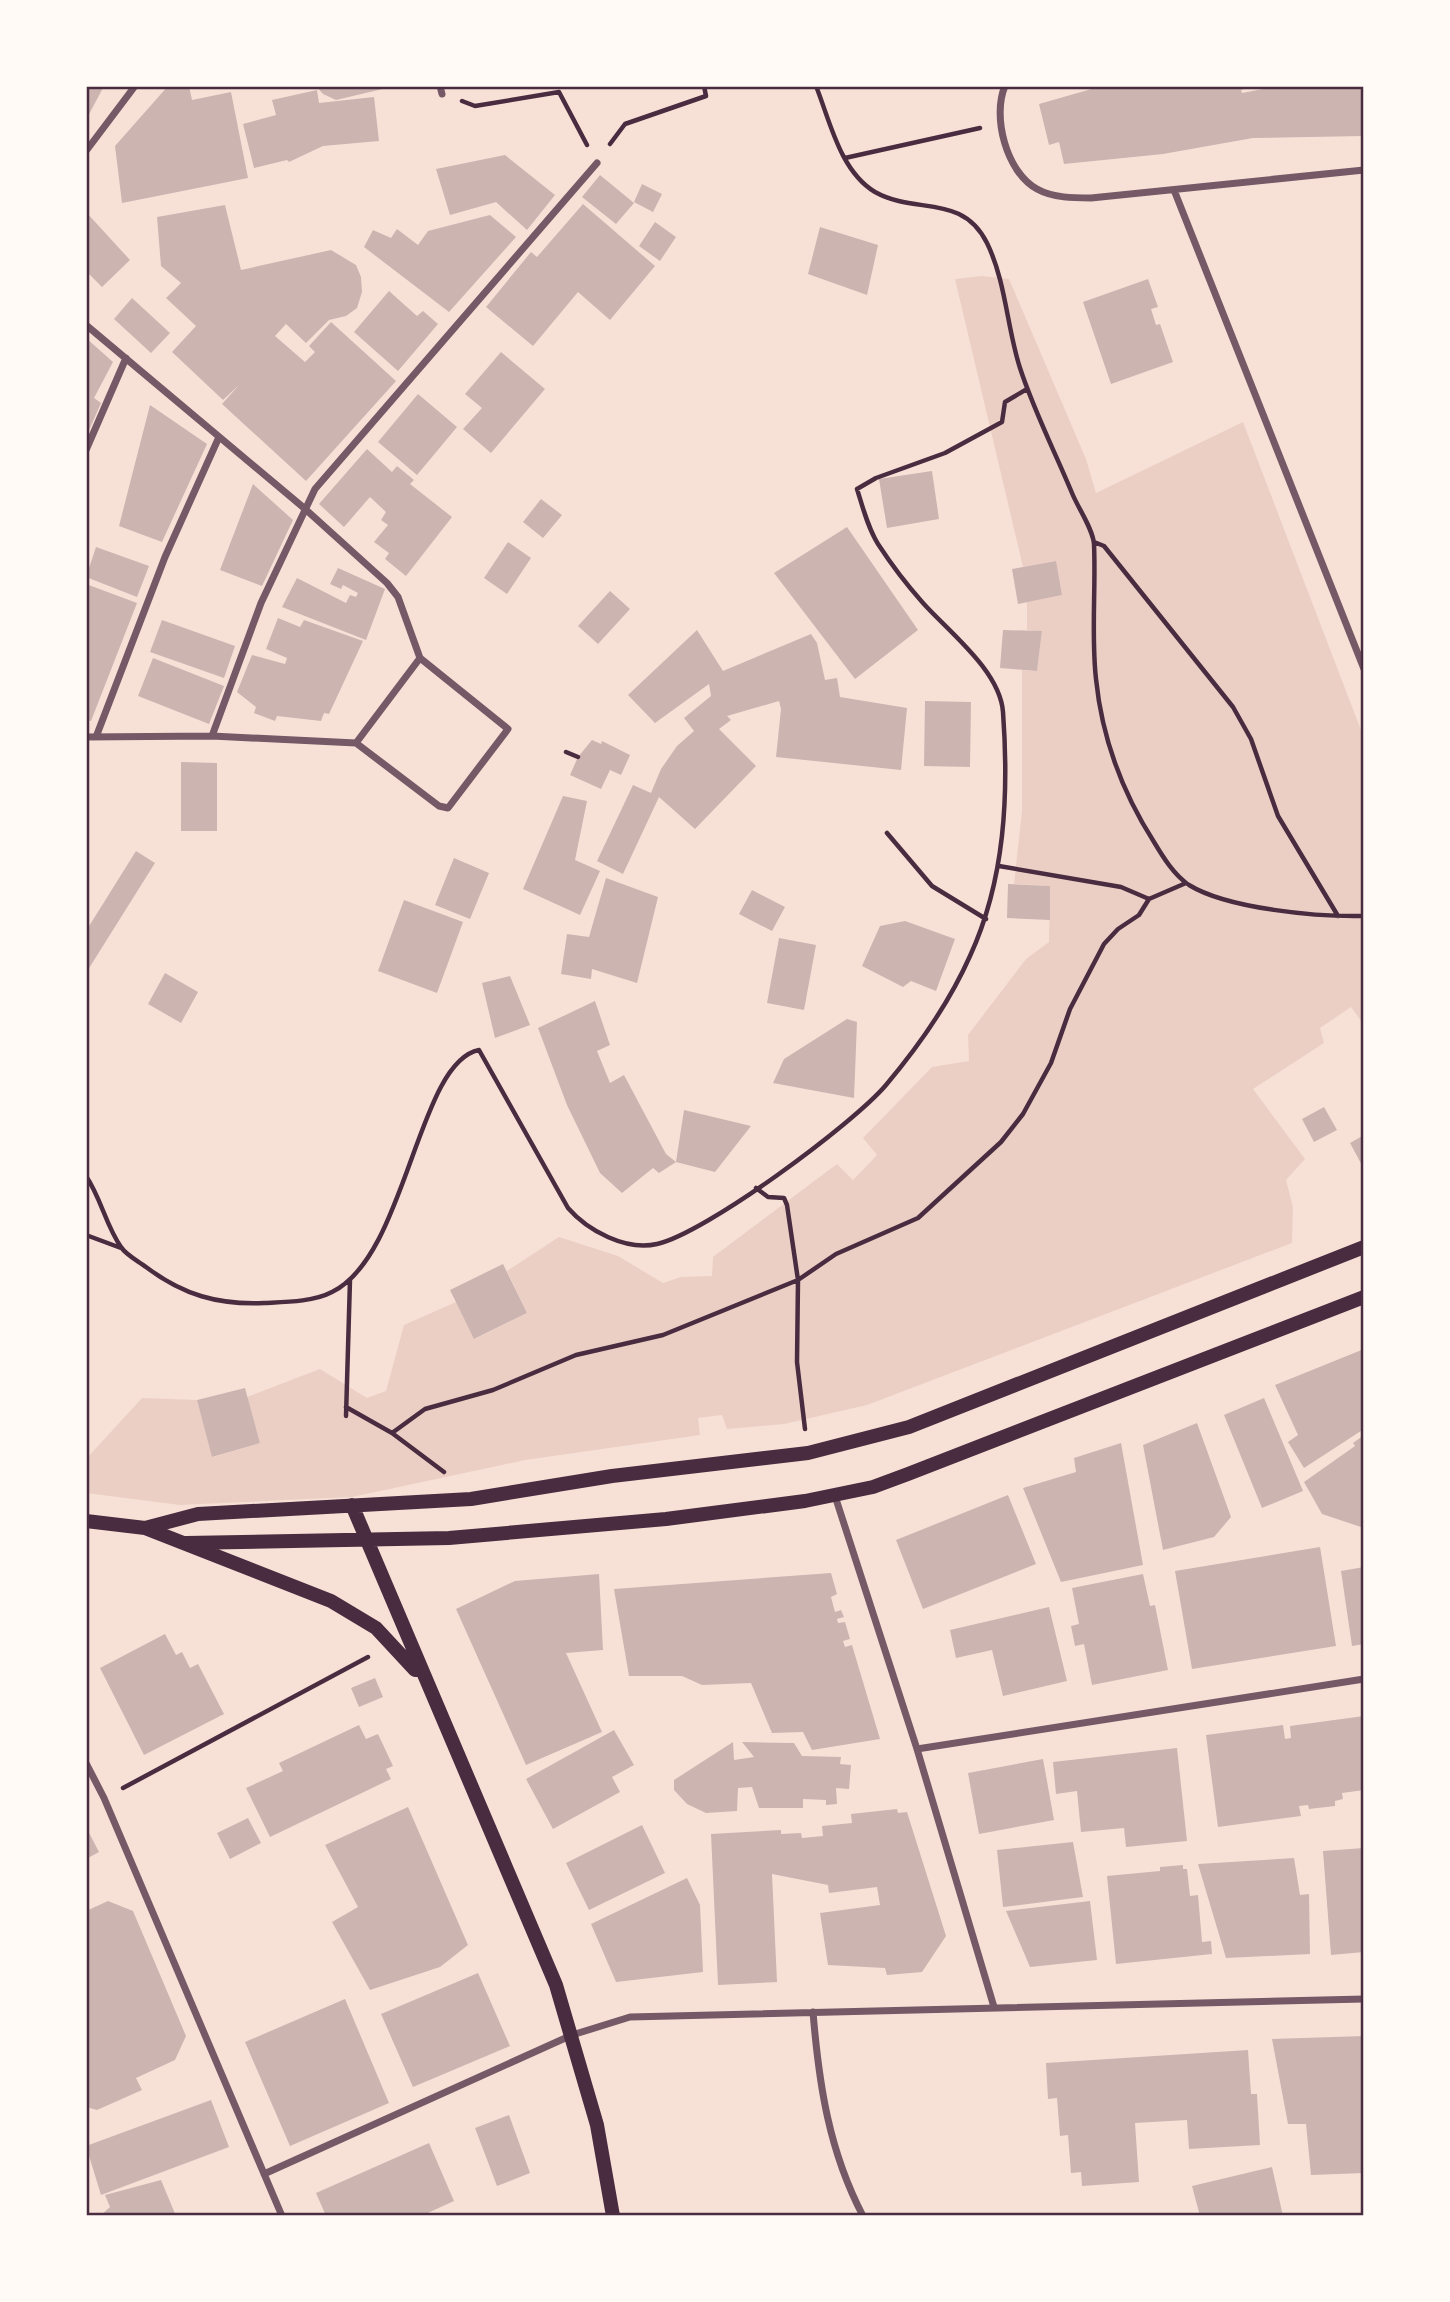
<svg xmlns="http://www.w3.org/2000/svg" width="1450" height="2302" font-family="Barlow,sans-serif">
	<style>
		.green { fill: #ebcfc5 }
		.building { fill: #ccb4b1 }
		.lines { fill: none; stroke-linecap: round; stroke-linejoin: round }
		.path { stroke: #4a2c40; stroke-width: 4.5 }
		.minor { stroke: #755966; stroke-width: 7 }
		.secondary { stroke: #4a2c40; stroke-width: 14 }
		.neatline { fill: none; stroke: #4a2c40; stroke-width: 2.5 }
	</style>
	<rect width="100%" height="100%" fill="#f7e1d7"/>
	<path class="green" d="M982 276 1009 279 1086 459 1096 493 1243 422 1364 738V1025L1351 1007 1320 1028 1324 1043 1253 1089 1305 1159 1286 1180 1293 1207 1292 1243 867 1405 784 1424 727 1429 722 1415 698 1418 700 1435 525 1460 352 1497 180 1505 86 1493V1459L142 1398 197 1400 213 1457 260 1443 247 1397 320 1369 367 1398 386 1391 404 1325 456 1302 475 1339 527 1313 507 1271 559 1237 618 1256 663 1283 681 1277 712 1276 713 1257 837 1164 853 1180 877 1155 863 1138 932 1067 969 1061 968 1035 1026 959 1049 942 1050 886 1014 884 1022 811V670L1037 671 1042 632 1027 630V602L1062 595 1055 561 1023 567 955 279Z"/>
	<path class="building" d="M86 86H104L86 120Z
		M168 86H189L192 100 231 92 248 178 122 203 115 146Z
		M316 86H391V87L336 100 323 94Z
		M1102 86H1253L1241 90 1242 93 1279 86H1364V136L1253 138 1163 154 1064 164 1059 142 1049 145 1039 104Z
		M317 90 319 103 374 97 379 141 323 146 289 162 287 160 254 168 243 124 276 115 272 100Z
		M505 155 555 195 527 230 496 202 450 215 436 169Z
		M600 175 634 203 616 224 582 197Z
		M642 184 662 194 653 212 634 202Z
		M583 204 655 266 610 320 578 292 533 346 486 307 531 252 537 257Z
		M225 205 241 270 331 250 356 265 361 277 362 292 357 308 346 316 329 320 306 343 286 324 275 336 305 362 315 352 309 346 331 322 396 381 306 481 222 404 239 385 223 400 172 352 196 326 166 298 181 283 161 266 157 217Z
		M86 212 130 260 102 287 86 271Z
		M490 215 516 237 449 312 364 247 373 230 391 238 397 229 418 245 428 231Z
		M655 222 676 237 660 261 639 246Z
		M820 227 878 245 867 295 808 274Z
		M1148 279 1158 307 1151 309 1156 325 1160 324 1173 362 1111 384 1083 302Z
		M389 291 417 316 423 311 438 324 398 371 354 332Z
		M132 298 170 333 151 353 114 319Z
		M86 338 113 362 94 398 101 403 86 437Z
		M501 352 545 389 491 453 463 429 482 408 465 394Z
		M418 394 457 427 417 475 378 442Z
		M150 405 207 444 162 542 119 526Z
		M367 449 392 472 397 466 414 480 410 484 452 517 406 576 385 559 389 553 374 542 388 525 381 520 386 512 370 497 344 527 319 504Z
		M932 471 939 519 887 528 879 479Z
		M253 484 293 520 262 586 220 570Z
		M541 499 562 515 543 538 523 522Z
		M847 527 918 630 855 679 774 573Z
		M508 542 531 558 507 594 484 578Z
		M96 547 149 566 137 597 86 577Z
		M1056 561 1062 595 1018 604 1012 569Z
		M338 568 385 589 366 640 282 607 297 578 346 603 350 595 356 597 358 593 343 585 341 589 330 584Z
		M86 584 137 603 91 721 86 720Z
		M610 591 630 609 598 644 578 626Z
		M278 618 300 627 304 620 363 641 329 714 324 713 321 721 277 716 275 721 254 713 256 707 237 692 252 655 285 664 287 658 266 649Z
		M162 620 235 646 224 678 150 652Z
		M697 630 723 671 811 634 817 643 825 680 837 678 840 697 907 708 901 770 776 757 781 709 779 701 727 716 731 720 719 729 756 766 695 829 659 797 623 874 597 861 633 785 651 793 661 769 677 746 694 731 684 718 711 696 709 684 655 723 628 695Z
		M1003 630 1042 631 1037 671 1000 668Z
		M153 658 224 686 209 724 138 696Z
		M925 701 971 702 970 767 924 766Z
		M592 740 601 744 602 741 630 755 621 775 610 770 601 789 570 775 578 757Z
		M181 762 217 763V831H181Z
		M563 796 587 801 575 860 600 871 580 915 523 889Z
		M136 851 155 863 86 973V931Z
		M454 858 489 873 470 919 435 905Z
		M606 878 658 897 637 983 592 969 591 979 561 974 567 934 589 937Z
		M1008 884 1050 886V920L1007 918Z
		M752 890 785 907 772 931 739 914Z
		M404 900 463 922 437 993 378 971Z
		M905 921 955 939 936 991 911 981 903 987 862 966 880 926Z
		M779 938 816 945 804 1010 767 1003Z
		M165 973 198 992 181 1023 148 1004Z
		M510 976 530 1025 495 1038 482 983Z
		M595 1001 610 1045 597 1051 610 1083 624 1075 666 1154 676 1162 659 1173 653 1168 622 1193 600 1173 567 1105 538 1028Z
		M847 1019 857 1022 854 1098 773 1083 784 1059Z
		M1324 1107 1337 1130 1314 1142 1302 1119Z
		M684 1110 751 1126 715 1172 676 1162Z
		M1364 1135V1169L1350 1143Z
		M503 1264 527 1313 474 1339 450 1290Z
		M1364 1349V1429L1304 1468 1288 1442 1298 1435 1275 1385Z
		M245 1388 260 1443 212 1457 197 1400Z
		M1264 1398 1303 1491 1262 1508 1224 1415Z
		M1197 1423 1231 1517 1214 1537 1163 1550 1143 1445Z
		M1364 1435V1528L1322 1514 1304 1482 1355 1446 1353 1443Z
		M1121 1443 1143 1565 1061 1582 1023 1488 1076 1472 1074 1458Z
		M1008 1495 1036 1564 923 1609 896 1540Z
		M1320 1547 1336 1646 1192 1669 1175 1571Z
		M1364 1567V1644L1352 1646 1341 1571Z
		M831 1573 837 1594 831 1597 835 1612 841 1610 844 1617 837 1619 838 1623 845 1622 850 1639 843 1641 845 1647 852 1645 880 1739 812 1750 803 1732 772 1733 751 1683 702 1685 682 1676H629L614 1589Z
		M599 1574 603 1650 566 1653 602 1732 526 1765 456 1609 515 1581Z
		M1143 1574 1150 1606 1155 1605 1168 1670 1092 1685 1084 1644 1075 1646 1071 1626 1079 1624 1072 1588Z
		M1049 1607 1067 1681 1003 1696 992 1650 956 1658 950 1630Z
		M165 1634 176 1655 182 1652 190 1668 198 1664 224 1714 144 1755 100 1668Z
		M375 1678 383 1697 359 1707 351 1688Z
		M1364 1716V1790L1342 1793 1343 1799 1335 1801V1806L1309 1809 1308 1805 1299 1806 1301 1816 1218 1827 1206 1735 1283 1725 1285 1739 1291 1738 1290 1726Z
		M359 1725 366 1739 378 1734 393 1766 386 1769 391 1779 270 1837 246 1788 283 1771 279 1763Z
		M614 1730 634 1765 612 1777 620 1792 553 1829 526 1779Z
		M733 1742 734 1760 754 1757 742 1742 794 1743 802 1756 841 1757 840 1764 851 1765 849 1789 836 1788 837 1804 826 1805V1800L803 1799V1808H759L752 1787 738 1788 737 1811 706 1813 687 1804 674 1790V1780Z
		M1177 1748 1187 1841 1126 1847 1124 1828 1081 1832 1077 1791 1056 1794 1053 1762Z
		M1043 1759 1054 1820 979 1834 968 1773Z
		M408 1807 468 1945 440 1967 370 1990 332 1922 358 1907 325 1845Z
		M897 1809 898 1813 907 1812 946 1936 922 1972 887 1975 885 1968 828 1965 820 1913 880 1905 877 1887 829 1893 828 1885 772 1874 777 1982 718 1985 711 1834 781 1830V1834L801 1833 802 1838 823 1836 822 1826 852 1823 851 1814Z
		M248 1818 261 1843 230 1859 217 1833Z
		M642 1825 665 1873 589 1910 566 1863Z
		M86 1827 99 1852 86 1859Z
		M1073 1842 1083 1897 1003 1907 997 1850Z
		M1364 1848V1952L1331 1955 1323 1851Z
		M1294 1858 1300 1895 1309 1894 1310 1954 1226 1958 1198 1864Z
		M1183 1865V1869H1187L1190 1896 1198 1895 1202 1942 1211 1941 1212 1954 1116 1964 1107 1876 1160 1871V1867Z
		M687 1878 700 1905 703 1972 616 1982 591 1924Z
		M108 1901 133 1911 186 2036 175 2060 136 2078 142 2090 97 2110 86 2107V1911Z
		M1090 1901 1097 1960 1030 1967 1006 1911Z
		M478 1973 510 2046 413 2087 381 2014Z
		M345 1999 389 2103 290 2146 245 2042Z
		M1364 2036V2173L1311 2175 1306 2124H1288L1272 2039Z
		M1248 2050 1251 2094H1257L1260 2145 1189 2149 1187 2120 1135 2123 1139 2182 1082 2186 1081 2172 1071 2173 1068 2135 1060 2136 1057 2098 1048 2099 1046 2063Z
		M211 2100 229 2147 101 2195 86 2146Z
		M509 2115 530 2173 497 2186 475 2128Z
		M429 2143 454 2201 421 2216H326L316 2193Z
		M1272 2167 1283 2216H1200L1192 2186Z
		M161 2180 176 2216H100L110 2207 105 2195Z"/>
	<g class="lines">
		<path class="path" d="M816 86C830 121 840 171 875 192 916 215 962 193 987 243 1006 282 1007 328 1020 368 1034 411 1055 452 1072 493 1078 508 1093 529 1094 544 1096 589 1091 635 1096 679 1102 738 1122 792 1154 842 1163 857 1174 875 1189 885 1228 909 1318 917 1364 916
			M462 101 475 106 559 92 587 145
			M610 144 625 124 706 96 704 86
			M845 158 980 128
			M1094 542 1104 546 1233 707 1251 739 1278 816 1338 916
			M566 752 578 757
			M887 833 932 886 986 919
			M999 866 1121 887 1149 899
			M86 1176C101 1198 106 1226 121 1247 126 1255 138 1261 146 1267 183 1295 218 1305 264 1303 285 1302 313 1302 332 1292 407 1256 417 1062 479 1050L568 1208C588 1231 626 1251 657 1244 706 1233 853 1124 886 1085 918 1047 950 1001 970 956 1005 880 1009 795 1003 712 1000 671 949 632 923 603 907 585 891 564 878 544 868 528 863 508 857 489L876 478 945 453 1002 422 1005 402 1027 389
			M756 1188 768 1197 784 1198 787 1205 798 1280 797 1362 805 1429
			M86 1235 121 1248
			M346 1407 392 1433 444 1472
			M346 1416 350 1280
			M392 1433 425 1409 493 1390 576 1355 663 1335 798 1280 836 1254 918 1218 1001 1142 1023 1114 1051 1063 1070 1009 1104 944 1118 929 1139 915 1149 899 1186 883
			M123 1788 368 1657"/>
		<path class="minor" d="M440 86 442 94
			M1005 86C992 116 1006 172 1037 189 1053 198 1074 198 1091 198L1364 170
			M86 151 135 86
			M1174 190 1364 669
			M86 325 304 508 387 583 398 597 420 658
			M86 450 126 358
			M212 736 261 603 315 489 597 163
			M86 737 212 736 356 743 439 806 448 808 508 729 420 658 356 743
			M96 737 165 557 219 437
			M835 1496 917 1749 994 2007
			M917 1749 1364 1679
			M86 1763 104 1798 282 2216
			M813 2012C819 2085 829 2151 863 2216
			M264 2174 572 2035 630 2017 1364 1999"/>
		<path class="secondary" d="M352 1505 556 1985 597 2125 613 2216
			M86 1521 145 1528 331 1601 376 1628 415 1670
			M145 1528 198 1514 471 1499 612 1476 808 1453 909 1427 1364 1247
			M186 1543 449 1538 666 1519 805 1501 873 1487 908 1474 1364 1297"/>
	</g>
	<rect width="1450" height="2302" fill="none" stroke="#fffaf5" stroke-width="175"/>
	<rect x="88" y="88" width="1274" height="2126" class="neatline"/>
</svg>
